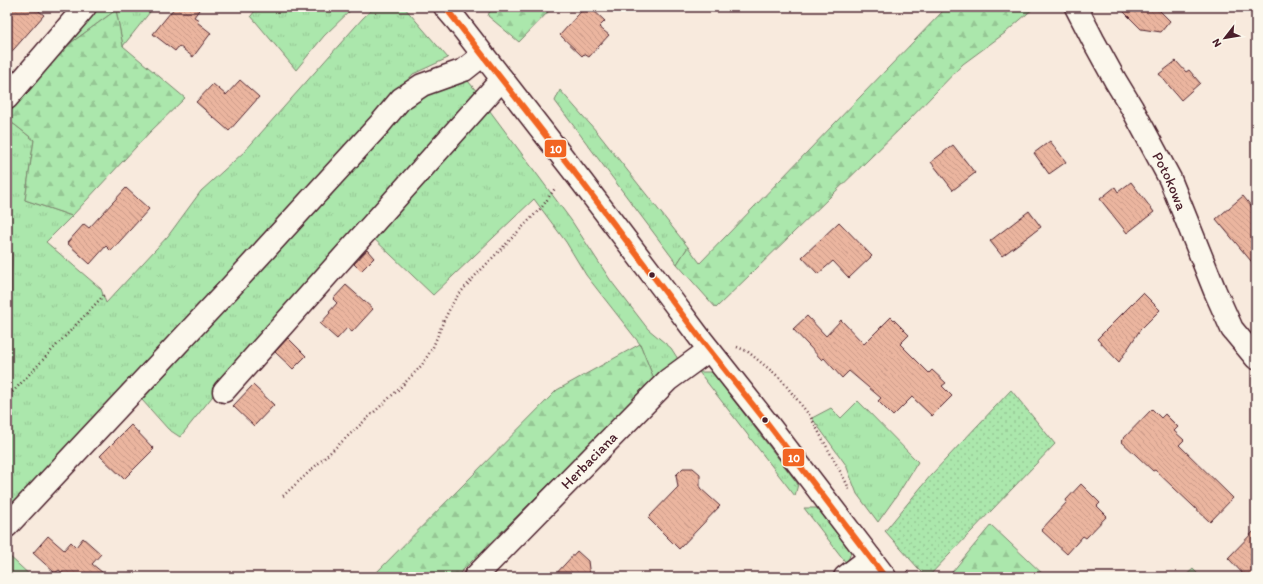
<svg xmlns="http://www.w3.org/2000/svg" width="1263" height="584" font-family="Itim,sans-serif">
	<style>
		.grass { fill: url(#grass-tufts); stroke: #7a836c }
		.forest { fill: url(#forest-firs); stroke: #7a836c }
		.garden { fill: url(#garden-dots); stroke: #7a836c }
		.building { fill: url(#building-back-hatch); stroke: #4a1f2b }
		.lines { fill: none; stroke-linecap: round; stroke-linejoin: round }
		.minor-casing { stroke: #4a1f2b; stroke-width: 25 }
		.path { stroke: #4a1f2b; stroke-width: 2.5; stroke-dasharray: 1 3; stroke-linecap: butt }
		.minor { stroke: #fbf7ec; stroke-width: 22 }
		.bus-1-casing { stroke: #fbf7ec; stroke-width: 9 }
		.bus-1 { stroke: #f26522; stroke-width: 6 }
		.bus-dot { fill: #4a1f2b; stroke: #fbf7ec; stroke-width: 1.5 }
		.labels { text-anchor: middle; stroke-width: 4; stroke-linejoin: round; paint-order: stroke }
		.street-label { font-size: 15px; fill: #4a1f2b; stroke: #fbf7ec }
		.line-badge { stroke: #fbf7ec; stroke-width: 1.5 }
		.badge-label { font-size: 11px; text-anchor: middle; font-weight: bold; fill: #fff }
	</style>
	<defs>
		<pattern id="grass-tufts" width="24" height="20" patternUnits="userSpaceOnUse"><rect width="24" height="20" fill="#abe7ac"/><path d="M3 7l-1-3M5 7V3M7 7l1-3M15 17l-1-3M17 17v-4M19 17l1-3" fill="none" stroke="#95c694"/></pattern>
		<pattern id="forest-firs" width="22" height="20" patternUnits="userSpaceOnUse"><rect width="22" height="20" fill="#abe7ac"/><path d="M5 1l3.5 6h-7zM16 11l3.5 6h-7z" fill="#95c694"/></pattern>
		<pattern id="garden-dots" width="8" height="8" patternUnits="userSpaceOnUse"><rect width="8" height="8" fill="#abe7ac"/><path d="M2 2h.1M6 6h.1" fill="none" stroke="#95c694" stroke-width="1.8" stroke-linecap="round"/></pattern>
		<pattern id="building-back-hatch" width="6" height="6" patternUnits="userSpaceOnUse"><rect width="6" height="6" fill="#ebb59f"/><path d="M-1 5l2 2M0 0l6 6M5-1l2 2" fill="none" stroke="#cb9b89"/></pattern>
	</defs>
	<rect width="100%" height="100%" fill="#f8eadd"/>
	<filter id="ink" filterUnits="userSpaceOnUse"><feTurbulence type="fractalNoise" baseFrequency=".025" numOctaves="2"/><feDisplacementMap in="SourceGraphic" scale="8" xChannelSelector="R" yChannelSelector="G"/><feConvolveMatrix kernelMatrix="1 2 1 2 8 2 1 2 1" color-interpolation-filters="sRGB"/></filter>
	<g filter="url(#ink)">
		<path class="grass" d="M93 7H154L123 46 116 10 57 53Z
			M258 7H354L324 36 296 70 251 16Z
			M375 7H404L448 58 413 74 323 178 7 516V298L11 294 12 254 7 249V120L15 125 34 140 25 200 72 216 46 242 101 289 106 303 168 236 201 191 244 152 363 18Z
			M463 75 478 93 273 321 180 437 168 429 142 400 232 301 335 191 418 93Z
			M560 90 597 132 688 247 677 264 555 101Z
			M487 107 571 220 611 281 648 329 671 348 678 359 654 379 640 344 586 275 566 242 534 199 433 295 370 235Z
			M699 372H712L798 484 795 496Z
			M858 401 918 462 898 494 878 522 857 494 846 465 812 418 831 408 841 418Z
			M804 508H817L851 552 847 564Z
			M7 554 32 577H7Z"/>
		<path class="forest" d="M491 7H553L519 42 488 16Z
			M945 7H1035L1005 33 963 64 906 123 716 308 677 264 688 247 700 263 942 12Z
			M1245 7H1256V19Z
			M116 10 123 46 185 98 149 133 72 216 25 200 34 140 15 125 7 120V112L57 53Z
			M7 249 12 253 11 294 7 298Z
			M640 344 654 379 456 577H372L557 390Z
			M991 525 1046 577H948Z"/>
		<path class="garden" d="M1011 390 1055 444 928 577H926L885 531 931 475Z
			M1193 569 1201 577H1184Z"/>
		<path class="building" d="M7 7H34L44 15 7 57Z
			M175 7H201L194 17 199 20 197 22 211 33 193 57 179 46 175 51 153 34Z
			M585 7H590L605 21 599 27 609 35 589 57 584 54 582 56 560 35Z
			M1119 7H1156L1170 21 1161 32 1141 29Z
			M1176 61 1186 72 1189 70 1200 83 1181 100 1159 74Z
			M240 80 259 97 229 131 196 102 213 84 226 95Z
			M1050 141 1066 162 1049 174 1034 153Z
			M953 145 975 173 953 190 931 162Z
			M1131 182 1154 212 1127 233 1100 199 1115 187 1118 192Z
			M126 188 149 209 111 251 106 246 90 264 67 243 84 224 89 228Z
			M1243 196 1256 212V267L1216 219Z
			M1029 211 1041 227 1002 256 990 241Z
			M839 222 872 256 849 278 833 261 818 274 802 257Z
			M367 250 374 258 361 271 354 264Z
			M346 285 373 309 352 332 347 328 337 339 320 324 330 313 329 312 337 303 333 299Z
			M1143 293 1160 310 1140 330 1119 362 1097 339Z
			M807 316 826 336 841 320 864 344 891 317 909 335 900 344 929 373 932 370 946 383 942 386 952 396 932 416 912 397 893 416 878 401 881 398 849 371 842 378 824 358 822 360 793 329Z
			M288 338 306 356 293 369 275 352Z
			M253 385 274 405 254 426 233 406Z
			M1152 409 1161 418 1165 414 1178 427 1174 431 1184 440 1179 445 1233 498 1210 522 1155 470 1153 471 1121 441Z
			M131 425 154 449 124 479 100 456Z
			M683 468H693L700 474V488L720 506 679 549 648 518 678 487 676 475Z
			M1081 484 1100 503 1097 506 1107 516 1086 538 1083 536 1067 554 1041 530 1067 502 1066 500Z
			M1256 529V577H1246L1228 558Z
			M48 536 64 550 71 542 76 547 83 538 101 554 92 564 108 577H67L59 570 55 573 33 553Z
			M577 551 588 561 590 577H553Z"/>
		<g class="lines">
			<defs>
				<g id="minor">
					<path d="M445 7 457 21 582 182 667 294 700 338 768 424 885 577"/>
					<path id="s1" d="M1076 7 1093 40 1115 80 1132 108 1170 179 1215 291 1232 329 1256 358"/>
					<path d="M7 98 85 7"/>
					<path d="M224 391 502 79"/>
					<path d="M7 526 228 290 380 124 401 99 422 85 464 70 483 55"/>
					<path id="s2" d="M475 577 668 380 709 350"/>
					<path d="M845 577 870 558"/>
				</g>
			</defs>
			<use href="#minor" class="minor-casing"/>
			<path class="path" d="M737 347 747 351 780 378 810 416 847 484 849 490
				M7 398 104 295
				M283 496 398 390 422 365 433 347 444 320 455 299 474 277 542 207 556 187
				M907 571 912 577"/>
			<use href="#minor" class="minor"/>
			<defs>
				<path id="bus-1" d="M445 7 582 182 700 338 768 424 885 577"/>
			</defs>
			<use href="#bus-1" class="bus-1-casing"/>
			<use href="#bus-1" class="bus-1"/>
		</g>
	</g>
	<g class="bus-dot">
		<circle cx="652" cy="275" r="3.5"/>
		<circle cx="765" cy="420" r="3.5"/>
	</g>
	<g class="labels">
		<g class="street-label">
			<text dy="5" stroke="none"><textPath href="#s1" startOffset="198">Potokowa</textPath></text>
			<text dy="5" stroke="none"><textPath href="#s2" startOffset="163">Herbaciana</textPath></text>
		</g>
	</g>
	<g class="line-badge">
		<rect x="544" y="139" width="23" height="19" rx="4" fill="#f26522"/>
		<rect x="782" y="448" width="23" height="19" rx="4" fill="#f26522"/>
	</g>
	<g class="badge-label">
		<text x="556" y="153">10</text>
		<text x="794" y="462">10</text>
	</g>
	<rect width="1263" height="584" fill="none" stroke="#fbf7ec" stroke-width="24"/>
	<rect x="12" y="12" width="1239" height="560" fill="none" stroke="#4a1f2b" stroke-width="1.5" filter="url(#ink)"/>
	<g transform="translate(1225 38) rotate(239)" stroke="#fbf7ec" stroke-width="3" paint-order="stroke">
	<path d="M0-3L7 15L0 10L-7 15Z" fill="#4a1f2b"/>
	<text y="-6" font-size="11" font-weight="bold" text-anchor="middle" fill="#4a1f2b">N</text>
	</g>
</svg>
